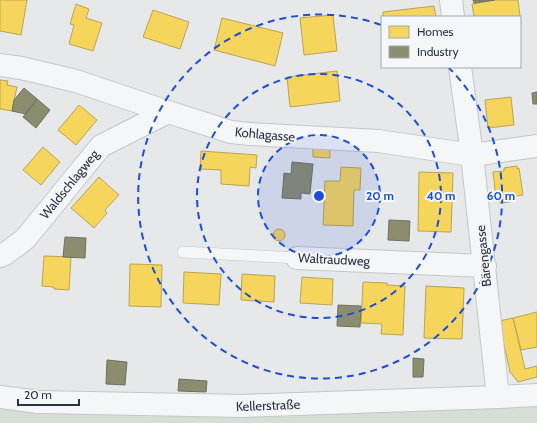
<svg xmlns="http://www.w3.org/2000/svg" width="537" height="423" font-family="Cabin,sans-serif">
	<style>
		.green { fill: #d6ded6 }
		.homes { fill: #f6d55c; stroke: #b9a555 }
		.industry { fill: #8c8c6e; stroke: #6f7262 }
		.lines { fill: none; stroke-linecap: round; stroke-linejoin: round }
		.lane-casing { stroke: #c4c6c8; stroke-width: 12 }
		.street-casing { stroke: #c4c6c8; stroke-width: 24 }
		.lane { stroke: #f5f6f7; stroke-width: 11 }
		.street { stroke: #f5f6f7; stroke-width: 22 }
		.ring { fill: none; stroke: #1d4ed8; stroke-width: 2; stroke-dasharray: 7 5 }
		.labels { text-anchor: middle; stroke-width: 4; stroke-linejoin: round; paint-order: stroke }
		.street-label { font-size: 13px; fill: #2b3445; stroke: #f4f6f9 }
		.centre { fill: #1d4ed8; stroke: #f4f6f9; stroke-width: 2 }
		.ring-label { font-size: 12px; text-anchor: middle; font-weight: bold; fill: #1d4ed8; stroke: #f4f6f9; stroke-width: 4; stroke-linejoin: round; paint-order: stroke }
	</style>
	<rect width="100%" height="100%" fill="#e6e8ea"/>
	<path class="green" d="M537 404V423H0V407Z"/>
	<path class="homes" d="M0 0H27L21 35 0 31Z
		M495 0H518L521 24H520V17H474L472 4Z
		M76 4 89 9 86 18 102 23 93 51 69 44 74 25 70 24Z
		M434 6 436 17H383V12Z
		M153 10 189 22 180 49 143 37Z
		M333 15 337 51 304 55 300 18Z
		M222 18 283 33 275 66 214 50Z
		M337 71 340 101 290 107 287 77Z
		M0 80 8 81 7 85 17 87 12 111 0 109Z
		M511 97 514 125 488 128 485 100Z
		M79 105 97 120 76 145 58 130Z
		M313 146 330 147V158L313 157Z
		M43 147 60 162 41 185 23 170Z
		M201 151 257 155 256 168 250 167 249 186 221 184V170L200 169Z
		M517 166V169L519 168 523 195 510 197V202L500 203 499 198 496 199 493 172 504 171V168Z
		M341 167 361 168 360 190H354L353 226 323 225 325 181H340Z
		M419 172 453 173 451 232 418 231Z
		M99 177 119 195 105 210 107 213 94 228 71 208Z
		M273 235a6 6 0 1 1 12 0a6 6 0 1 1-12 0Z
		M44 256 71 257 69 290 54 289V287L42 286Z
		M130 264 162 265 161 307 129 306Z
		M184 272 221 274 219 305 183 303Z
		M242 274 275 276 274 302 241 300Z
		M302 277 333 279 332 305 300 303Z
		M363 282 387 283V285L405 286 403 335 381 334 382 324 361 323Z
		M426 286 464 288 462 339 424 338Z
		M537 312V347L521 350 513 318Z
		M513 318 525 369 537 366V377L518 382 510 372 499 321Z"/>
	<path class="industry" d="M473 0H495L474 3Z
		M24 88 37 99 26 114 12 111 14 100Z
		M537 92V104H533L532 93Z
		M37 99 50 110 36 128 23 117Z
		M292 162 313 164 310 194 301 193V199L282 198 284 173 291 174Z
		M389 220 410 221 409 241 388 240Z
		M65 237 86 238 85 258 63 257Z
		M338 305 361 306 360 327 337 326Z
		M413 358 424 359 423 377H413Z
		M107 360 127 362 125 385 106 384Z
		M179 379 207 381 206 392 178 391Z"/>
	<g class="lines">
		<defs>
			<path id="lane" d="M183 252 297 258"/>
			<path id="street" d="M451 0 453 17
				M0 65 21 68 76 81 168 112 231 132 250 134 378 141 472 155 537 146
				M460 67 472 155 498 397
				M0 256 5 254 25 239 101 146 168 112
				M297 258 485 266
				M0 397 38 402 243 406 498 397 537 395"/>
		</defs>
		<use href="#lane" class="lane-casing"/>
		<use href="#street" class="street-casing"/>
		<use href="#lane" class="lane"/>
		<use href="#street" class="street"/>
	</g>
	<circle cx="319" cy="196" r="61" fill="#1d4ed8" fill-opacity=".12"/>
	<g class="ring">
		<circle cx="319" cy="196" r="61"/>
		<circle cx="319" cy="196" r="122"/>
		<path d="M448 67A182 182 0 1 1 381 25"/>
	</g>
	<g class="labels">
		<g class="street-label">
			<text transform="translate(265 134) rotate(5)" y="5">Kohlagasse</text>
			<text transform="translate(69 184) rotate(-51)" y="5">Waldschlagweg</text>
			<text transform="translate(483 256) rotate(-96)" y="5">Bärengasse</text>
			<text transform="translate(334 259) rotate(3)" y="5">Waltraudweg</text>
			<text transform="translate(268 405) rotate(-2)" y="5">Kellerstraße</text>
		</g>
	</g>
	<circle cx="319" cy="196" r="6" class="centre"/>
	<g class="ring-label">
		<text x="380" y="200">20 m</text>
		<text x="441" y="200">40 m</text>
		<text x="501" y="200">60 m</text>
	</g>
	<rect x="381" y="16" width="140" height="52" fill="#f4f6f9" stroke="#a4a8b1"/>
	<rect x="389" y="26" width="20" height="12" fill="#f6d55c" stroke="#a4a8b1"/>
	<text x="417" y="36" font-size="12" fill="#2b3445">Homes</text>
	<rect x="389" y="46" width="20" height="12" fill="#8c8c6e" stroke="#a4a8b1"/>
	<text x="417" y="56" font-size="12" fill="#2b3445">Industry</text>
	<path d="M18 399v6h61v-6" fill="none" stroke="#2b3445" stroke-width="2"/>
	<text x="24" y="399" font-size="12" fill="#2b3445" stroke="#f4f6f9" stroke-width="3" paint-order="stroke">20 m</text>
</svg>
